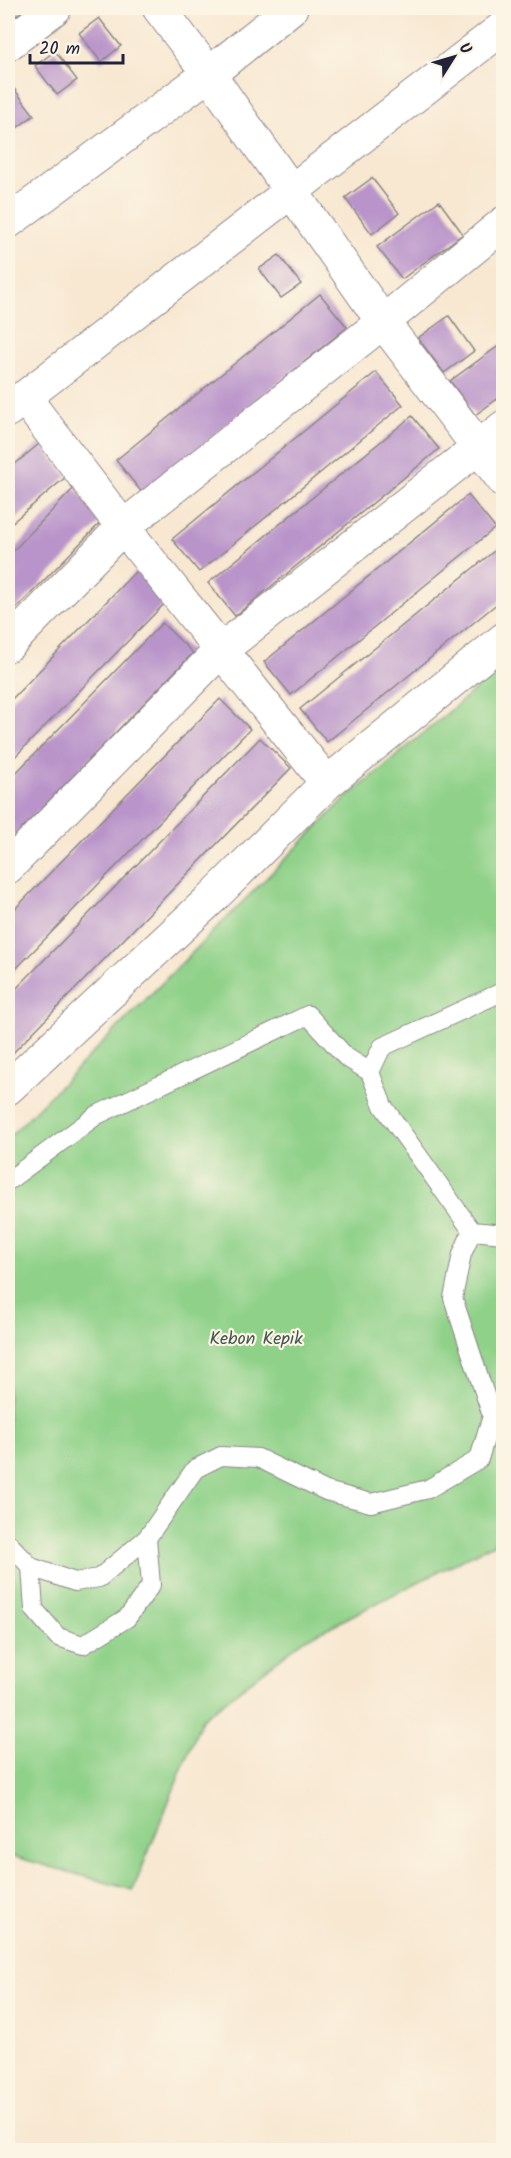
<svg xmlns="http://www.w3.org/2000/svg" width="511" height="2158" font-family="Kalam,sans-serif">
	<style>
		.green { fill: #8fd189; stroke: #587a62; stroke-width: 1.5 }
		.building { fill: #b994ca }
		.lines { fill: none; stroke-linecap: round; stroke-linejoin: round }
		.service-casing { stroke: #8d8586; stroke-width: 20 }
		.minor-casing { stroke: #8d8586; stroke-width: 35 }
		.service { stroke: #fff; stroke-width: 18 }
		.minor { stroke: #fff; stroke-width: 33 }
		.labels { text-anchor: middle; stroke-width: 4.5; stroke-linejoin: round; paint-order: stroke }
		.park-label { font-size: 18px; fill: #435752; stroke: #fcf5e5 }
	</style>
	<rect width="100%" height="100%" fill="#fcf5e5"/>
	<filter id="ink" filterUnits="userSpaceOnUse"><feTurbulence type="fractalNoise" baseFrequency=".0167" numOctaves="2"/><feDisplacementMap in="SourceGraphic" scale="12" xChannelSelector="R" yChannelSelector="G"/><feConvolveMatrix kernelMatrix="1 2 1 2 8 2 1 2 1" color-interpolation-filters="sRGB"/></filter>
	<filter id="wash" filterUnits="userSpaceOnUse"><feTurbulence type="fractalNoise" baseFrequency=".008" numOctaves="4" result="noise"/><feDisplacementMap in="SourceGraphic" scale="24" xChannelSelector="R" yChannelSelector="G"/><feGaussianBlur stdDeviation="1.35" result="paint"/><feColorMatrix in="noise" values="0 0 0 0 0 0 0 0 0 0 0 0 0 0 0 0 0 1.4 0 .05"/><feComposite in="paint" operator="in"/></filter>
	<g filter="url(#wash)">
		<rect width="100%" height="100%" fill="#f8e8d2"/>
		<path class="green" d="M503 666V1539L304 1640 202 1719 133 1890 8 1855V1137L15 1131 343 801Z"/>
		<g id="blocks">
			<path class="building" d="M8 8H26L8 22Z
				M99 18 121 46 101 62 79 33Z
				M55 51 77 80 57 95 35 66Z
				M12 86 34 115 14 130 8 122V89Z
				M372 178 399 213 372 234 345 198Z
				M439 201 463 234 402 279 377 247Z
				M279 255 301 284 281 298 259 269Z
				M320 294 347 327 143 494 116 460Z
				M449 316 474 351 444 373 418 338Z
				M504 342V394L475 415 450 381Z
				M376 372 403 405 199 572 172 539Z
				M412 416 439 449 235 616 208 583Z
				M40 443 67 476 8 526V470Z
				M74 488 105 518 8 617V556Z
				M468 495 495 528 291 695 264 662Z
				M504 543V598L327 742 300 709Z
				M137 570 167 601 8 764V703Z
				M162 623 193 653 8 843V781Z
				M220 699 250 729 8 977V916Z
				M260 738 291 768 8 1058V997Z"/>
		</g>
	</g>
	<g filter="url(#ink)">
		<use href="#blocks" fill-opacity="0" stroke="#8d8586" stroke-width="1.5"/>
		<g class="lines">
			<defs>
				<path id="service" d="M504 991 382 1047 370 1072 383 1106 472 1231 504 1234
					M8 1181 97 1115 308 1015 346 1057 370 1072
					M8 1543 31 1567 75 1582 99 1578 147 1538 195 1469 221 1456 258 1458 326 1491 371 1503 428 1489 479 1459 492 1416 453 1298 462 1254 472 1231
					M31 1567 34 1609 58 1637 83 1645 127 1618 151 1585 147 1538"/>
				<path id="minor" d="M159 8 209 74 383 322 504 481
					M8 44 55 8
					M8 222 209 74 291 8
					M24 397 123 527 327 783
					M8 410 504 27
					M8 645 123 527 383 322 504 223
					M8 867 221 650 504 427
					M8 1088 213 897 327 783 504 639"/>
			</defs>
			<use href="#service" class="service-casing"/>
			<use href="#minor" class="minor-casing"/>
			<use href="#service" class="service"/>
			<use href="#minor" class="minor"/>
		</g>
	</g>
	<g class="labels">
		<g class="park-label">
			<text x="256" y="1344">Kebon Kepik</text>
		</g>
	</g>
	<rect width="511" height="2158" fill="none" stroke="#fcf5e5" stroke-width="30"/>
	<g transform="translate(454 57) rotate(53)" stroke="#fcf5e5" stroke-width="4.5" paint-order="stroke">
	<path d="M0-4.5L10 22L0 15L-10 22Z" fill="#22223b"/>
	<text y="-9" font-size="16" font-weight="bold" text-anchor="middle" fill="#22223b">U</text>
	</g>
	<path d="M30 54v9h93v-9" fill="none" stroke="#22223b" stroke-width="3"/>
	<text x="39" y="54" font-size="18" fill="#22223b" stroke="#fcf5e5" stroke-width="4.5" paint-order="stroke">20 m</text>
</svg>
